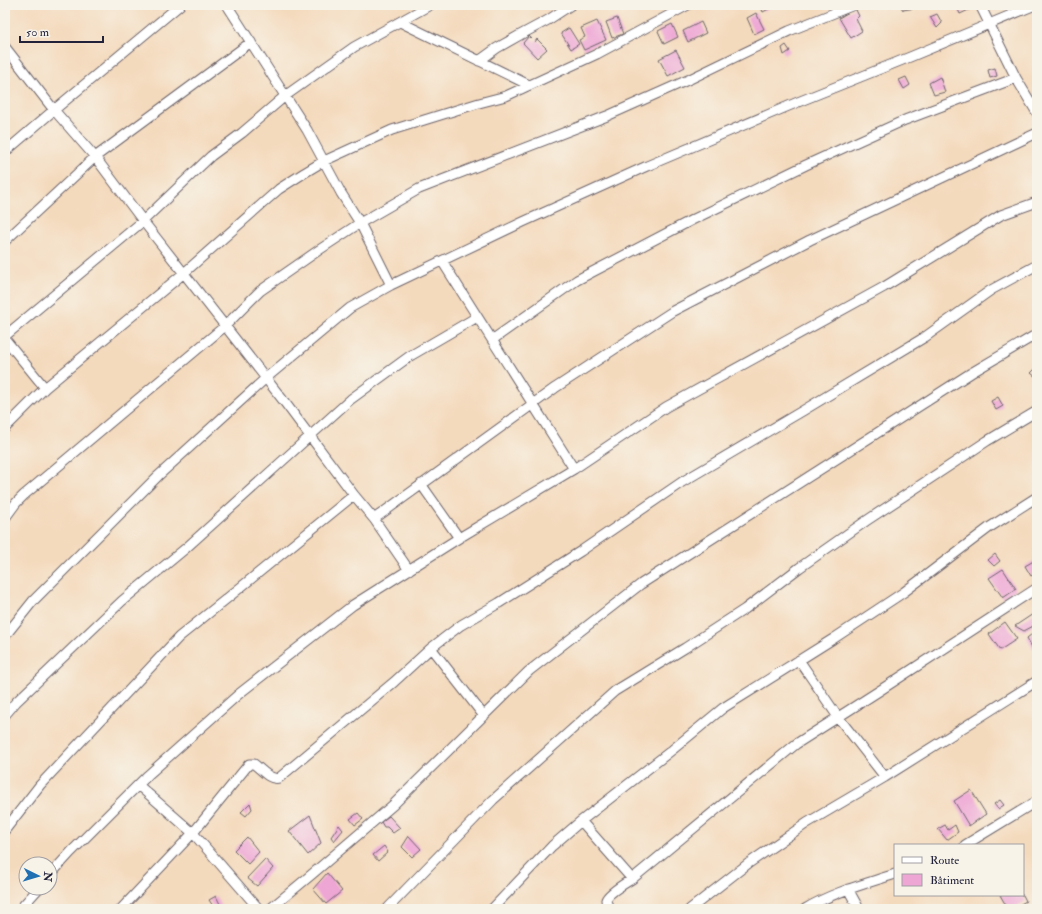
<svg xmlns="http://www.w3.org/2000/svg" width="1042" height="914" font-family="'IM FELL Double Pica',serif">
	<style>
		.building { fill: #eea6d5 }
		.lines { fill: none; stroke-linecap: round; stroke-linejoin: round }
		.minor-casing { stroke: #6c6268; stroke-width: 11 }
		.minor { stroke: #fff; stroke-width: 9 }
	</style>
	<rect width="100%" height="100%" fill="#f7f3e8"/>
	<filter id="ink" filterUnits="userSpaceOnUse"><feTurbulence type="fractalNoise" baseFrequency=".025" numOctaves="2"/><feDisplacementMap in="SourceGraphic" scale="8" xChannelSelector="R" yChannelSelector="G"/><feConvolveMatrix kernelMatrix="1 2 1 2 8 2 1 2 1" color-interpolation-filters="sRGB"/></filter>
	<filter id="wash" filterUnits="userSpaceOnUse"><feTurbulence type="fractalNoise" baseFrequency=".012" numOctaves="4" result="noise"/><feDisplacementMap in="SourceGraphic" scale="16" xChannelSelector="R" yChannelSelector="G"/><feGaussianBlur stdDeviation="0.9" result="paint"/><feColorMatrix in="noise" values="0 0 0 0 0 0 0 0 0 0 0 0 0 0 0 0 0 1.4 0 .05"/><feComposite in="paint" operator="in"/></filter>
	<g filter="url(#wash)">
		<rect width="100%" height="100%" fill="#f4dabd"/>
		<g id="blocks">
			<path class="building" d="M760 5H776L763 12Z
				M900 5H914L915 8 903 10Z
				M956 5H974L975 7 960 14Z
				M855 8 859 16 856 19 862 31 851 38 839 18Z
				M756 13 764 29 754 34 747 18Z
				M937 14 942 23 937 28 930 17Z
				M617 18 623 34 612 38 606 22Z
				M597 21 606 40 584 50 579 40 585 37 581 28Z
				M701 22 706 33 688 42 683 31Z
				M672 24 678 37 664 44 658 31Z
				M569 28 579 44 571 49 561 33Z
				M529 36 535 42 537 39 547 49 537 58 523 43Z
				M786 45 790 51 784 55 782 48Z
				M676 50 685 67 668 76 659 59Z
				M995 68 997 76 990 78 988 70Z
				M906 77 910 85 904 89 899 80Z
				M940 77 945 92 934 95 929 83Z
				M1036 368 1037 369V378L1031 373Z
				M998 397 1003 406 996 410 991 401Z
				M995 554 1000 561 994 566 988 560Z
				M1037 559V572L1031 576 1025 566Z
				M1003 569 1016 589 1003 598 989 578Z
				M1033 614 1037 621V624L1024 631 1015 626Z
				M1005 622 1017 639 1000 650 989 634Z
				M1037 630V645L1033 649 1027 638Z
				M971 790 986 814 969 826 954 801Z
				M1000 800 1004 805 998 809 994 804Z
				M250 803 252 809 246 816 241 812Z
				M358 813 363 819 355 825 350 819Z
				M310 815 321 843 308 855 289 831Z
				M389 816 400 828 393 833 387 827H384L381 822Z
				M339 825 343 830 334 841 331 837Z
				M945 825 948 830 955 825 958 832 947 840 938 829Z
				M409 836 421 849 412 857 402 847Z
				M247 837 259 852 248 864 234 850Z
				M384 846 388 852 378 861 373 855Z
				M265 859 273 868 257 886 247 878Z
				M327 873 342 891 326 904 313 889Z
				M1000 895H1023L1026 901 1012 909H1008Z
				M216 896 221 906 220 909H215L209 900Z"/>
		</g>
	</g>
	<g filter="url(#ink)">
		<use href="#blocks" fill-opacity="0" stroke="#6c6268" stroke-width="1"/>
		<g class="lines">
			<defs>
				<path id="minor" d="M227 5 307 130 341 193 360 223 391 285
					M980 5 1016 78
					M400 22 529 85
					M5 47 54 110 95 157 143 221 286 404 354 495 374 519 409 570
					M479 61 497 48 520 35 548 20 571 5
					M5 152 54 110 180 5
					M5 241 95 157 251 42
					M442 261 574 469
					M5 336 143 221 211 156 242 133 285 96 354 47 430 5
					M5 339 45 388
					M492 340 577 280 692 220 806 165 905 120 1016 78 1037 113
					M5 428 45 388 184 273 279 189 304 173 324 161 392 130 479 103 506 96 597 54 688 5
					M421 484 459 538
					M5 518 16 503 24 495 225 326 260 291 319 250 360 223 419 189 607 116 690 79 789 31 854 5
					M374 519 555 388 673 311 810 240 999 151 1037 133
					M5 636 33 601 158 476 266 378 350 308 391 285 523 222 647 166 798 102 910 57 1035 5
					M431 648 484 716
					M799 660 838 717 885 777
					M5 715 16 702 122 601 186 548 351 399 410 356 477 317
					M138 785 193 833 259 909
					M581 821 632 879
					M5 830 40 785 179 637 230 596 354 495
					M965 845 1037 801
					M50 875 71 852 148 775 240 693 353 605 459 538 574 469 666 407 884 287 1001 215 1037 202
					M848 889 859 909
					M20 909 39 888
					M121 909 193 833 249 764H254C261 769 270 781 279 778L394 682 431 648 461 625 499 603 581 551 682 482 804 410 925 337 991 290 1037 265
					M270 909 311 875 393 805 529 671 641 584 971 373 1037 334
					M387 909 493 800 615 691 685 648 745 609 799 568 866 521 987 441 1037 411
					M492 909 552 846 581 821 672 750 723 708 833 639 904 592 990 527 1037 497
					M611 909C609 907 606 903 606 900 607 894 627 882 632 879L796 744 879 691 1037 588
					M690 909 749 863 807 823 885 777 1037 681
					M805 909C833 892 865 884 895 874"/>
			</defs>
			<use href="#minor" class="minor-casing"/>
			<use href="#minor" class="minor"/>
		</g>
	</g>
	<rect width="1042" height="914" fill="none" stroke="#f7f3e8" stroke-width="20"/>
	<rect x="894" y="844" width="130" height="52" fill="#f7f3e8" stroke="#a29fa3"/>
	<rect x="902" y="857" width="20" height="6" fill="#ffffff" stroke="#a29fa3"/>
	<text x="930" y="864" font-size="12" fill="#22223b">Route</text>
	<rect x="902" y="874" width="20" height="12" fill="#eea6d5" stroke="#a29fa3"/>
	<text x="930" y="884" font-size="12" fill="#22223b">Bâtiment</text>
	<g transform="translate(38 876) rotate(95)"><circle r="19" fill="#f7f3e8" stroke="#a29fa3"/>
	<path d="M0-3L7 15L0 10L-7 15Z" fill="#1f6fb2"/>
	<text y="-6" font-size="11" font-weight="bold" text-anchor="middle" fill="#22223b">N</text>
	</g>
	<path d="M20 36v6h83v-6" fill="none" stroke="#22223b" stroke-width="2"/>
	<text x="26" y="36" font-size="12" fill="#22223b" stroke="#f7f3e8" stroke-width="3" paint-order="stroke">50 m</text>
</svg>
